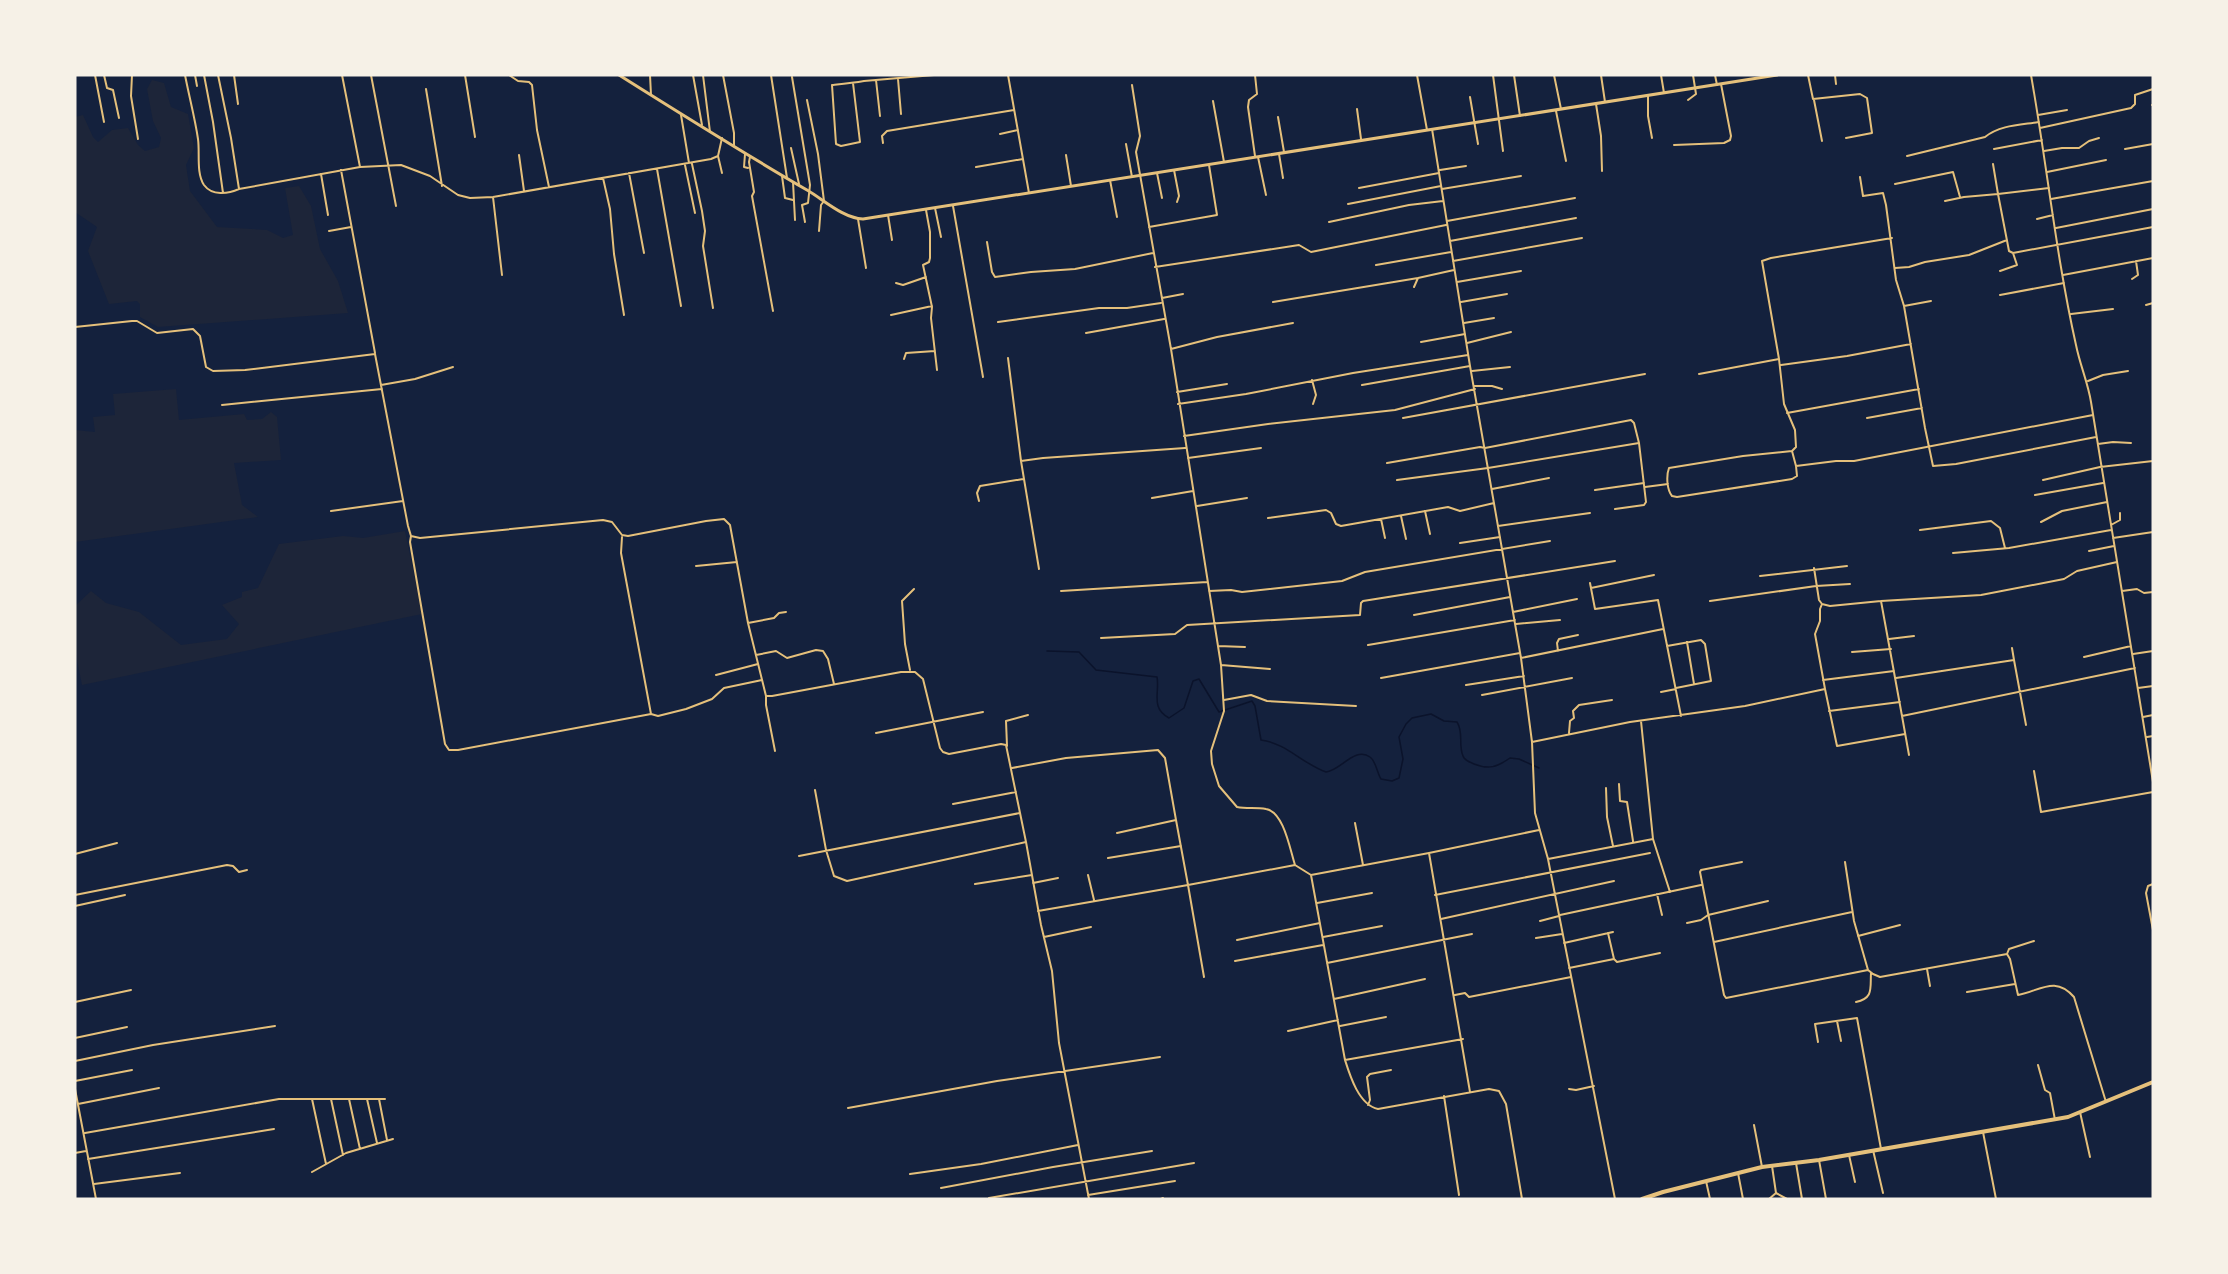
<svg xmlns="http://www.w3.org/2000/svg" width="2228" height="1274" font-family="'Zilla Slab',serif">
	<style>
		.green { fill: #1d2539 }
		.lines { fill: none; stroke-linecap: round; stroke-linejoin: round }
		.stream { stroke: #0b132b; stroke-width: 1.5 }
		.minor { stroke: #e5c07b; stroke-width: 2 }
		.tertiary { stroke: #e5c07b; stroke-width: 3 }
		.primary { stroke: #e5c07b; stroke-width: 4 }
	</style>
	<rect width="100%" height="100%" fill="#14213d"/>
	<path class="green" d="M152 80 164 83 171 107 188 114 194 148 186 165 190 191 217 227 267 230 283 238 293 235 285 188 299 186 311 206 320 249 338 281 348 313 158 327 140 317V304L137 301 109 304 88 251 97 227 75 212V117L83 115 93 137 98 142 112 130 128 128 138 145 145 151 159 147 161 138 153 121 147 89Z
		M176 389 179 420 244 414 247 420 262 419 271 412 277 417 281 460 234 463 242 505 258 517 75 542V430L95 432 93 417 115 415 113 394Z
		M405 531 422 614 82 685 75 650V606L91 591 106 603 139 612 181 645 227 639 239 624 222 605 242 597V592L258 588 279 544 343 536 363 538Z"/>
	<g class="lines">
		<path class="stream" d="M1047 651 1079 652 1096 670 1157 677C1160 692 1150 708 1169 718L1184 708 1193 681 1199 679 1219 712 1252 701 1255 706 1261 740C1286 743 1303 764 1326 772 1340 771 1355 746 1370 757 1376 761 1377 773 1381 779L1392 781 1399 778 1403 759 1399 737 1406 724 1412 718 1431 714 1444 721 1457 722C1464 733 1458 744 1463 756 1464 760 1469 762 1474 764 1489 770 1497 767 1510 758L1519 759 1539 768"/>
		<path class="minor" d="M95 75 104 122
			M104 75 107 88 113 90 119 118
			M132 75 131 96 138 139
			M185 75C189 96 195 118 198 139 200 153 196 173 204 185 212 196 228 194 239 189L360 167 401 165 430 176 458 195 470 198 493 197 711 159 718 156 722 138
			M195 75 197 86
			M204 75 213 122 223 193
			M218 75 231 138 239 189
			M234 75 238 104
			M342 75 360 167
			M371 75 396 206
			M465 75 475 137
			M509 75 518 81 529 82 532 85 537 130 549 187
			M650 75 651 95
			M693 75 702 125
			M703 75 710 132
			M723 75 734 133V146
			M771 75 787 178
			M1008 75 1029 193
			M1417 75 1427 130
			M1493 75 1503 151
			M1514 75 1520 116
			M1554 75 1561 109
			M1601 75 1605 102
			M1661 75 1664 93
			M1715 75 1717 85
			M1808 75 1813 99 1860 94 1867 98 1872 133 1846 138
			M1835 75 1836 84
			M2031 75C2047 165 2056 256 2076 345 2080 365 2088 383 2091 402L2153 782
			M792 77 810 185 808 203 802 205 805 222
			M898 79 901 114
			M876 80 880 116
			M853 83 860 142 841 146 836 144 832 85C842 84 853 83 864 81L934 75
			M1132 85 1140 136 1136 152 1171 349 1221 665 1224 711 1211 751 1212 764 1219 786 1237 807C1247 809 1256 807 1266 809 1284 812 1290 850 1295 865
			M426 89 442 186
			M1648 95V116L1652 138
			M1470 97 1478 144
			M807 100 818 154 824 201 821 205 819 231
			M1688 100 1696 94 1693 75
			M1814 100 1822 141
			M1213 101 1224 162
			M1596 104 1601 136 1602 171
			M2152 105H2153
			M1357 109 1361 139
			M1556 111 1566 161
			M681 115 689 163
			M2038 115 2067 110
			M1278 117 1284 152
			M2040 128 2131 108 2135 104V95L2153 89
			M1432 129 1470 366 1521 658 1532 742 1535 813 1548 859 1615 1199
			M1000 134 1018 130
			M883 143 882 136 887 131 1014 110
			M1126 144 1132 177
			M1674 145 1724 143 1730 140 1731 136 1721 84
			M791 148 799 184
			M1994 149 2042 140
			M2125 149 2153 144
			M2044 151 2062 148H2079L2089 141 2099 138
			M745 154 744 167 748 168
			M1279 154 1283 178
			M519 155 524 191
			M1066 155 1071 186
			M718 156 722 173
			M1255 156 1248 107 1249 100 1257 94 1255 75
			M1907 156 1985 137C2000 125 2020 125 2039 122
			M750 157 749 162 754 192 752 196 773 311
			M1258 157 1266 195
			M692 164 702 211 705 231 703 246 713 308
			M685 165 695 213
			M976 167 1023 159
			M657 169 681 306
			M341 170 375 353
			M1174 170 1179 196 1177 202
			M1440 170 1466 166
			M2047 172 2106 160
			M629 173 644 253
			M1157 173 1162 198
			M321 174 328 215
			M782 176 785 198 793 200
			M1860 177 1863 196 1883 193 1886 205 1896 280 1904 306 1925 428 1933 466 1956 464 2096 437
			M603 178 610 209 614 254 624 315
			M1110 180 1117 217
			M793 182 795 220
			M1895 184 1953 172 1960 197
			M1359 188 1439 173
			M1442 189 1521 176
			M493 197 502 275
			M2051 199 2153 181
			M1945 201 1964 197 1998 194 1993 164
			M1348 204 1441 186
			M953 206 983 377
			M935 208 941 237
			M926 210 930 232V258L929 262 923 265 932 307 931 318 937 370
			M888 215 892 240
			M858 219 866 268
			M2037 219 2053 215
			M1447 221 1575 198
			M1329 222 1409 205 1443 201
			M1149 227 1217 215 1209 165
			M2056 228 2153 209
			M329 231 351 227
			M1450 241 1576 218
			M987 242 992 272 995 277 1031 272 1075 269 1153 253
			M2013 253 2153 227
			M1453 261 1582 238
			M1376 265 1451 252
			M1155 267 1299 245 1311 252 1446 225
			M1895 268 1909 267 1925 262 1969 255 2007 240
			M2000 271 2017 265 2013 253 2009 251 1998 194 2049 188
			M2063 275 2153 258
			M2132 279 2138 275 2136 261
			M1457 282 1521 271
			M896 283 903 285 926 277
			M1414 287 1418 278 1454 270
			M2000 295 2064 283
			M1162 298 1183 294
			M1273 302 1418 278
			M1461 302 1507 294
			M2146 305 2153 303
			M1904 306 1931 301
			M2071 314 2113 309
			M891 315 932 306
			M998 322 1099 308H1127L1161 303
			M1464 323 1494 318
			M75 327 132 321H137L157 333 193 329 200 336 206 367 213 371 245 370 375 354 408 526 411 536 410 542 445 744 449 750H458L651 714 658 716 686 709 712 699 724 688 762 680
			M1086 333 1164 319
			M1421 342 1465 334
			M1467 343 1511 332
			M1171 349 1217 337 1293 323
			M1008 358 1021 461
			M904 359 906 353 935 351
			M1781 365 1847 356 1911 344
			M1472 371 1510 367
			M1699 374 1779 359
			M1312 380 1316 395 1313 404
			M2088 381 2103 375 2128 371
			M381 385 415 379 453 367
			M1362 385 1470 366
			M1474 386H1492L1502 389
			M1177 392 1227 384
			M1178 404 1246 394 1353 373 1468 355
			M222 405 382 389
			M1787 413 1919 389
			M1403 418 1645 374
			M1867 418 1922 408
			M1184 436 1268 424 1395 410 1475 389
			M2098 444 2113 442 2131 443
			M1792 451 1796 447 1795 430 1784 404 1779 359 1762 261 1771 258 1892 238
			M1188 458 1261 448
			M1387 463 1480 447 1485 448 1631 420 1634 423 1639 443 1646 502 1644 505 1615 509
			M1796 466 1797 476 1792 479 1677 497 1672 496C1667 490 1666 476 1669 468L1743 456 1792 451 1796 466 1836 461H1854L2093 415
			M1397 480 1488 468 1639 443
			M2043 480 2100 467 2153 461
			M1645 487 1668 484
			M1492 489 1549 478
			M1595 490 1644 483
			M2035 495 2103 483
			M1152 498 1193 491
			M979 501 977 493 980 486 1023 479
			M1197 506 1247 498
			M331 511 403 501
			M1425 511 1430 534
			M1401 516 1406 539
			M1268 518 1326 510 1331 513 1336 524 1341 526 1448 507 1460 511 1494 503
			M1381 519 1385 538
			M2041 522 2062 511 2107 502
			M2111 525 2120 520V513
			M1498 526 1590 513
			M1920 530 1991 521 2000 528 2005 548
			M411 536 420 538 603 520 612 522 622 535 628 536 706 521 724 519 730 525 748 623 766 696H772L901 672H915L923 679 940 748 943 752 949 754 1001 744 1006 745 1026 842 1041 925 1052 971 1059 1043 1089 1199
			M622 537 621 553 651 714
			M2113 538 2153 532
			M1460 543 1500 537
			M2089 551 2114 546
			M1953 553 2009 548 2111 530
			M696 566 737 562
			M1814 568 1819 600 1822 604 1830 606 1881 601 1981 595 2064 579 2077 571 2117 562
			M1039 569 1021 461 1043 458 1185 448
			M1760 576 1847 566
			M1590 583 1595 609 1658 600 1681 716
			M1591 588 1654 575
			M1061 591 1207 582
			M1209 591 1231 590 1242 592 1342 581 1365 572 1550 541
			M2122 591 2137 589 2144 593 2153 592
			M1710 601 1816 586 1850 584
			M1881 601 1902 716
			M1822 604 1820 609V621L1815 634 1825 689
			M1513 612 1577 599
			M1414 615 1510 597
			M748 623 774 618 779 613 786 612
			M1516 624 1560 620
			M1101 638 1175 634 1187 625 1360 615 1361 603 1363 601 1615 561
			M1889 639 1914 636
			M1687 642 1694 684
			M1368 645 1515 620
			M1218 646 1245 647
			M1667 646 1701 640 1705 644 1711 681 1676 688
			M2012 648 2014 660
			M1558 651 1557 643 1559 639 1578 635
			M1852 652 1891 649
			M2133 654 2153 651
			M756 655 776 651 787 658 816 650 823 651 828 659 834 684
			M2084 657 2131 646
			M1521 658 1663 629
			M1221 665 1270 669
			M910 670 905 644 902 601 914 589
			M716 675 758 664
			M1381 678 1520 653
			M1896 678 2014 660 2026 725
			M1823 680 1894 671
			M1466 685 1524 676
			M2138 688 2153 686
			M1661 692 1676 689
			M1482 695 1572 678
			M766 696V705L775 751
			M1224 700 1251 695 1267 701 1356 706
			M1829 711 1900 702
			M2143 717 2153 715
			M1641 721 1653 839 1670 892
			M876 733 983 712
			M1569 733 1570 721 1574 718 1573 711 1579 705 1612 700
			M2147 737 2153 736
			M1532 742 1630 722 1745 706 1825 689 1837 746 1905 734
			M1007 746 1006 721 1028 715
			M1909 755 1902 716 2135 668
			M1012 768 1066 758 1158 750 1165 758 1176 820
			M2034 771 2041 812 2153 792
			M1619 784 1620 801 1627 802 1633 841
			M1606 788 1607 817 1613 846
			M815 790 826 850 834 876 847 881 1026 842
			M953 804 1016 792
			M1355 823 1363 865
			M1117 833 1176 820 1188 885 1295 865 1311 875 1345 1060C1350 1076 1359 1105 1378 1109L1489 1089 1499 1091 1506 1104 1522 1199
			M1429 853 1470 1092
			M75 854 117 843
			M799 856 1020 813
			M1108 858 1181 846
			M1548 859 1653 839
			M1742 862 1701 870 1700 872 1724 995 1726 998 1868 970
			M1845 862 1854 921 1868 970
			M1088 875 1094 900
			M1311 875 1429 853 1539 830
			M1033 883 1058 878
			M975 884 1032 875
			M2153 884 2148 886 2146 893 2153 930
			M1657 894 1662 915
			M75 895 227 865 233 866 239 872 247 870
			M1435 895 1650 853
			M1317 903 1372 893
			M75 906 125 895
			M1038 911 1188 885 1204 977
			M1560 915 1701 885
			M1441 919 1614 881
			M1540 921 1559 916
			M1687 923 1701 920 1708 915 1768 901
			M1608 933 1614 959
			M1858 936 1900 925
			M1044 937 1091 927
			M1323 937 1382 926
			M1536 938 1562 934
			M1237 940 1320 923
			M1714 942 1852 912
			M1564 943 1613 932
			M2007 954 2010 959 2018 995C2040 991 2055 975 2074 997L2106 1102
			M2007 954 2009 949 2034 941
			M1235 961 1323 945
			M1327 963 1472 934
			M1569 968 1614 959 1617 962 1660 953
			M1927 969 1930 986
			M1868 970 1873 974 1880 977 2007 954
			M1967 992 2015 984
			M1455 995 1465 993 1469 997 1571 977
			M1334 999 1425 979
			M75 1002 131 990
			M1856 1002C1874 998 1870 988 1871 973
			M1837 1021 1841 1041
			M1340 1026 1386 1017
			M1288 1031 1338 1020
			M75 1038 127 1027
			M1818 1042 1815 1024 1857 1018 1881 1149
			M1345 1060 1463 1039
			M75 1061 153 1045 275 1026
			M2038 1065 2045 1090 2050 1093 2055 1120
			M75 1081 132 1070
			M75 1089 96 1199
			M1569 1089 1576 1090 1594 1086
			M1444 1096 1459 1195
			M312 1099 326 1164
			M331 1099 343 1155
			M349 1099 360 1149
			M367 1099 377 1143
			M379 1099 387 1140
			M78 1104 159 1088
			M1368 1105 1370 1100 1367 1077 1370 1074 1391 1070
			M848 1108 997 1081 1160 1057
			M2080 1112 2090 1157
			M1754 1125 1762 1167
			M1983 1132 1996 1199
			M85 1133 279 1099H385
			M1873 1150 1883 1193
			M75 1153 86 1151
			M1849 1155 1855 1182
			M88 1159 274 1129
			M1819 1160 1826 1199
			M1796 1163 1802 1199
			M312 1172 346 1153 393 1139
			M1738 1173 1743 1199
			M910 1174 981 1164 1078 1145
			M1706 1181 1710 1199
			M94 1184 180 1173
			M941 1188 1053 1167 1152 1151
			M1776 1193 1787 1199
			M1088 1195 1175 1181
			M989 1198 1194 1163
			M1161 1199 1163 1198
			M1769 1199 1776 1193 1772 1166"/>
		<path class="tertiary" d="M619 75C681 114 743 153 807 190 824 200 843 218 863 219L1777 75"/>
		<path class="primary" d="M1642 1199 1663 1192 1762 1167 1819 1160 2068 1117 2153 1082"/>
	</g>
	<rect width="2228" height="1274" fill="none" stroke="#f6f1e7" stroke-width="153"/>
</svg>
